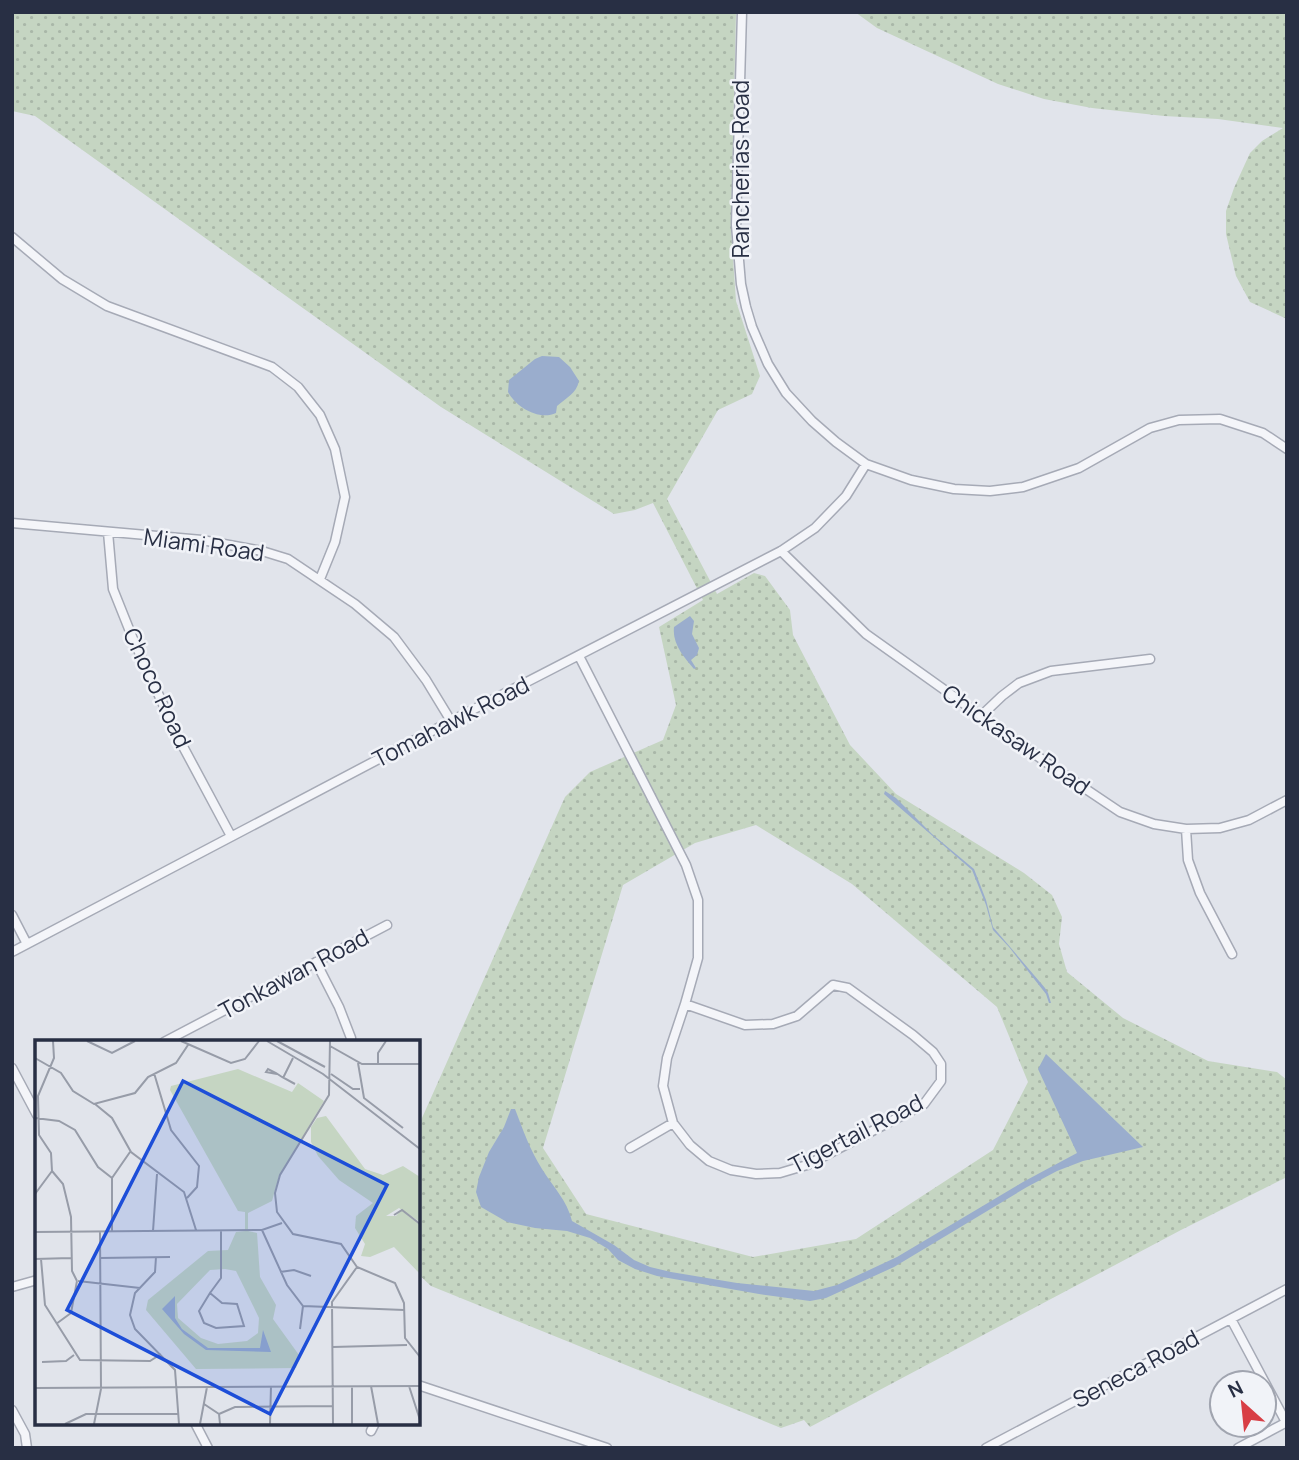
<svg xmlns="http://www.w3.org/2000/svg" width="1299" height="1460" font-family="Manrope,sans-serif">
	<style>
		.grass { fill: url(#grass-dots); fill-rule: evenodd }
		.water { fill: #9aadcd }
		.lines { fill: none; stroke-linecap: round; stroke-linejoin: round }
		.minor-casing { stroke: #a6aab6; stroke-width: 11 }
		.minor { stroke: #f4f5f9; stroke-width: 8 }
		.labels { text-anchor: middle; stroke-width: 5; stroke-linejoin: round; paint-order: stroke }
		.street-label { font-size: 23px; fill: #282f44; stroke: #f1f3f8 }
		.inset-road { fill: none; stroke: #979ca8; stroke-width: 2 }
		.view { fill: #1d4ed8; fill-opacity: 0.15; stroke: #1d4ed8; stroke-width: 3.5 }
		.inset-edge { fill: none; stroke: #282f44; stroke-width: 3.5 }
	</style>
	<defs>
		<pattern id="grass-dots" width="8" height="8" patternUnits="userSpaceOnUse" patternTransform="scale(1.75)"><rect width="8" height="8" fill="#c5d5c2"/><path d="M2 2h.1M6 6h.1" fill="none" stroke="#a9b7a8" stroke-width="1.8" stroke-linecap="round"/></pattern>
	</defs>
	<rect width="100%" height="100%" fill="#e1e4eb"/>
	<path class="grass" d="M12 12H736L731 230 736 301 760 376 752 394 718 410 667 499 717 594 754 573 765 576 790 610 793 635 850 745 896 794 1024 873 1052 895 1062 917 1059 944 1067 972 1123 1018 1208 1061 1277 1072 1287 1080V1177L1181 1230 810 1427 804 1420 781 1428 431 1286 418 1274V1127L565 797 590 772 663 740 676 705 659 627 703 600 653 503 635 510 614 514 441 407 35 116 12 111ZM756 825 852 884 997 1007 1028 1082 993 1150 856 1239 753 1257 586 1214 543 1148 623 885 695 843Z
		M855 12H1287V319L1250 302 1236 276 1226 234V211L1234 188 1250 153 1262 141 1283 128 1218 119 1164 116 1092 108 1044 99 998 84 877 28Z"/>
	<path class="water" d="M542 356 559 357 570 367 579 381C576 394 567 397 557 406L556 413C539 421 516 407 508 392L509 380 535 359Z
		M690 616 694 621 692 634 699 648 697 655 691 660 696 668 694 669C684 657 672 644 674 627Z
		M885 791 896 798 932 834 974 869 986 900 993 927 1045 988 1048 993 1051 1003H1049L1046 994 1009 947 993 930 986 905 972 870 884 794Z
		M1046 1054 1143 1147 1083 1161 1057 1171 1027 1187 894 1267 826 1298 810 1301 759 1294 657 1276 635 1269 618 1260 608 1249 590 1238 567 1231 535 1228 507 1222 481 1207 476 1192 479 1177 489 1152 504 1127 511 1109H515C523 1130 530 1150 542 1169 553 1187 567 1200 572 1221L614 1245 634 1260 650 1267 671 1272 737 1283 814 1291 837 1285 897 1257 1023 1182 1077 1153 1038 1069Z"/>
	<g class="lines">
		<defs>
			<path id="minor" d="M742 12 736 225 741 284 746 307 752 327 768 364 786 393 812 421 836 442 866 464 911 480 954 489 990 491 1023 487 1079 468 1150 428 1179 420 1220 419 1263 433 1287 449
				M12 237 62 279 107 306 272 367 298 387 320 415 335 449 345 497 335 542 320 579
				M12 523 202 540 262 551 288 559 355 604 394 637 426 680 451 721
				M108 532 113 589 133 639 179 739 231 836
				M781 551 866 634 1050 765 1120 812 1154 824 1186 829 1220 828 1249 820 1287 800
				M579 656 686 865 698 900V958L685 1004
				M982 715 1002 696 1019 683 1051 671 1150 659
				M1186 829 1188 860 1200 893 1232 954
				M12 915 27 944
				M12 952 451 721 781 551 815 528 846 496 866 464
				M316 962 339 1007 351 1038 350 1042
				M833 985 848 988 913 1035 933 1052 941 1064V1081L924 1104 807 1165 780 1173 756 1174 731 1170 709 1161 690 1145 673 1123 663 1086 667 1058 685 1004 745 1025 773 1024 797 1016Z
				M164 1042 387 925
				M12 1068 37 1115
				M630 1148 673 1123
				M12 1287 37 1280
				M1231 1319 1287 1424
				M418 1385 607 1448
				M12 1410 25 1434 27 1448
				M195 1423 208 1448
				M371 1431 375 1423
				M986 1448 1287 1289
				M1238 1448 1287 1422"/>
		</defs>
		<use href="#minor" class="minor-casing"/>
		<use href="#minor" class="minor"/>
	</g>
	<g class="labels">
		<g class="street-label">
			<text transform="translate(741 169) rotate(-90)" y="8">Rancherias Road</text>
			<text transform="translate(204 545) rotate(8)" y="8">Miami Road</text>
			<text transform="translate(157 688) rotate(65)" y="8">Choco Road</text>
			<text transform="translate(451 722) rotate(-27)" y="8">Tomahawk Road</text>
			<text transform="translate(1016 740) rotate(35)" y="8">Chickasaw Road</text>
			<text transform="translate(294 974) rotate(-28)" y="8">Tonkawan Road</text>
			<text transform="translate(856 1134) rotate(-27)" y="8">Tigertail Road</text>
			<text transform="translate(1136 1369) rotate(-28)" y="8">Seneca Road</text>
		</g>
	</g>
	<g transform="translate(35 1040)">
		<rect width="385" height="385" fill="#e1e4eb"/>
		<path d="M203 29 257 52 263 43 289 61 244 136 237 161 213 173V191L222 193 225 237 241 265 238 279 264 315 261 328 161 329 111 270 113 260 173 211 193 210 201 192 210 191V172L203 171 135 50 136 46ZM190 229 201 231 224 278 223 293 212 301 183 304 166 298 143 278 142 264 175 230ZM291 76 330 129 348 135 368 126 385 137V182L364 168 351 176H361L366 170 385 185V234L359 207 335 217 326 216 330 204 320 188 321 176 338 163 304 140 283 116 276 102V87L282 78Z" fill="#c5d5c2" fill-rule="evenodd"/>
		<path d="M140 256V278L147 289 173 308H225L228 290 236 312 171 310 149 294 127 269Z" fill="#9aadcd"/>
		<path class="inset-road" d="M52 1 77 13 100 1M146 1 196 23 210 19 224 1M232 1 288 34 385 109M242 1 290 27M295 1 294 55 245 135 240 153 242 172 258 194 306 204 322 227 360 243 369 263 370 298 385 317M295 6 327 24H385M0 18 26 33 38 51 59 64 100 53 113 37 141 23 153 5M323 23 329 58 368 88M343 24V13L351 1M119 33 136 90 164 126 162 147 152 158M242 34 231 32 233 29 241 33 247 37 260 44M296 34 318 49H325M248 38 258 18M60 64 77 78 96 112 149 152 161 190M0 78 24 81 40 90 63 127 77 138M17 131 28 144 36 177 37 231 42 241M0 154 17 131 16 113 4 95 3 56 19 18 18 1M359 175 367 170 385 184M227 190 252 245 268 266 369 270M77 191V138L95 112M118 191 122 134M0 192 227 190 247 183M121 217 120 232 100 253 95 275 100 289 140 330 144 384M65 218 135 217M0 219 36 218M6 219 10 265 45 320 115 321 126 314M245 232 259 230 276 236M43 241 105 248M175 253 187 263 202 264 209 286 181 288 169 283 164 271ZM175 253 186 238V190M21 284 36 273 42 241M265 289 268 266M298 307 372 305M7 322 31 321 39 315M336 346 343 384M374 346 385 380M0 348 385 346M169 364 184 374 185 384M184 374 200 367 298 366M30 384 51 374H144M59 384 66 349 65 192M165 384 172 347M235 384 236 346M298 384 297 262 322 227M317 384V346"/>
		<path class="view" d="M148 41 352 145 235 374 32 270Z"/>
		<rect width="385" height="385" class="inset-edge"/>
	</g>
	<rect width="1299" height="1460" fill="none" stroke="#282f44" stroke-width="28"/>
	<g transform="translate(1243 1404) rotate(333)"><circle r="33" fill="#f1f3f8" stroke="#a1a5b0" stroke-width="2"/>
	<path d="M0-5L12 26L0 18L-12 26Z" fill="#d83e45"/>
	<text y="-10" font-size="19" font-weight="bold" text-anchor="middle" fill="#282f44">N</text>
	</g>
</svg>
